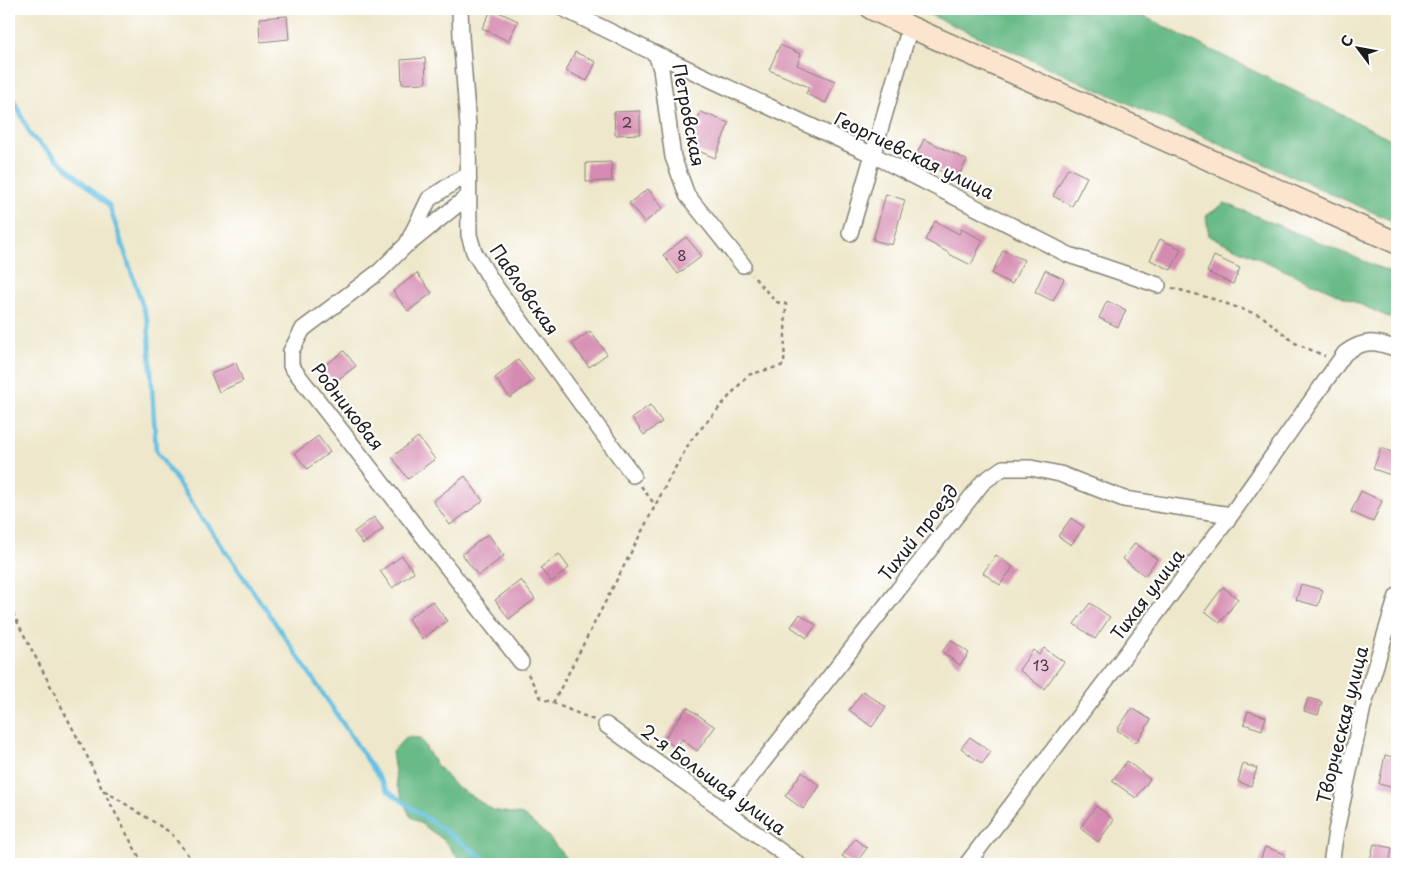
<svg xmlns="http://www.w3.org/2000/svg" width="1406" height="873" font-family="'Playpen Sans',sans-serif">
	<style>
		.forest { fill: #68ba86; stroke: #426b51 }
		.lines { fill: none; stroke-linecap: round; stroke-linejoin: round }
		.stream { stroke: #64c0e2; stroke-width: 4.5 }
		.building { fill: #d58bb1 }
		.street-casing { stroke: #858274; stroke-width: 18 }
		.secondary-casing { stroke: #858274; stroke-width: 24 }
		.path { stroke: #858274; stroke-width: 2.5; stroke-dasharray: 4 4; stroke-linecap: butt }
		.street { stroke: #fff; stroke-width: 15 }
		.secondary { stroke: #fbe5cf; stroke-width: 21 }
		.labels { text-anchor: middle; stroke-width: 4.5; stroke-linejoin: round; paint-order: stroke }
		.number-label { font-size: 15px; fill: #4a3841 }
		.street-label { font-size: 18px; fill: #1c1c1c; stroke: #fff }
	</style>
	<rect width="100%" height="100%" fill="#fff"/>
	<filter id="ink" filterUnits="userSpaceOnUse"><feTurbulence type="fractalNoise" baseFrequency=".02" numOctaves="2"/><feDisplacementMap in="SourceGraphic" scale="10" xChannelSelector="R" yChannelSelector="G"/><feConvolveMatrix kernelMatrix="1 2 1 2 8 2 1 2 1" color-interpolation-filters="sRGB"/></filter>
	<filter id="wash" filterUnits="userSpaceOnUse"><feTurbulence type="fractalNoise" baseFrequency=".0096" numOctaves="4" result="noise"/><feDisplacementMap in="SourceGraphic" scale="20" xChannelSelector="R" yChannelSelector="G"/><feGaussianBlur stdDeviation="1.12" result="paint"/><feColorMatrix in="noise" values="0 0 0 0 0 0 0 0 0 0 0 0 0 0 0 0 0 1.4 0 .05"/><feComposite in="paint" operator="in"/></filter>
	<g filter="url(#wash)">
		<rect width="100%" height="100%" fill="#eee7cb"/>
		<path class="forest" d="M917 9H1129L1397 142V223Z
			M1225 203 1397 275V321L1209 236 1206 216Z
			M406 737 420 738 435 763 454 785 493 810 523 815 548 836 568 861V864H463L444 840 410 816 397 786 392 752Z"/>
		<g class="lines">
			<path class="stream" d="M9 90 31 136 109 205 148 322 156 451 289 643 388 791 492 864"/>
		</g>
		<g id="blocks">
			<path class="building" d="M492 9 518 21 508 41 482 28Z
				M287 16 289 39 260 42 259 18Z
				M780 45 801 54 797 65 835 81 826 103 806 94 809 87 769 70Z
				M575 52 596 62 587 81 566 71Z
				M425 58 426 83 402 84 401 60Z
				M640 111V134L615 135 614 112Z
				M701 112 729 123 715 158 687 146Z
				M924 139 967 160 957 179 915 158Z
				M611 162 612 181 586 182V163Z
				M1068 168 1087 177 1072 206 1053 196Z
				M648 189 663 208 644 223 629 203Z
				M886 194 905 200 892 245 873 240Z
				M935 221 959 234 961 229 983 240 971 265 949 254V253L925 240Z
				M686 237 702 256 678 274 663 255Z
				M1160 239 1181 249 1171 270 1150 260Z
				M1003 250 1024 260 1012 284 992 274Z
				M1214 256 1240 268 1233 284 1207 272Z
				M1045 270 1064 279 1053 301 1035 292Z
				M417 273 432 293 408 311 393 291Z
				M1107 301 1126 310 1118 327 1099 318Z
				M590 331 607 354 589 367 572 344Z
				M344 351 356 366 333 383 322 367Z
				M518 360 534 380 510 398 495 378Z
				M236 363 243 381 219 392 211 374Z
				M650 405 662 422 644 435 632 418Z
				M318 436 330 452 307 469 295 453Z
				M418 437 435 459 408 479 392 457Z
				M1381 448 1397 454V477L1373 469Z
				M465 476 483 501 450 525 433 501Z
				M1361 491 1382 501 1373 522 1351 512Z
				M374 517 383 529 363 544 354 532Z
				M1071 518 1084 527 1071 545 1058 536Z
				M488 534 504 556 478 576 462 554Z
				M1135 543 1157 559 1145 576 1123 559Z
				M559 554 569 568 551 582 540 568Z
				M996 555 1013 567 1000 585 983 573Z
				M402 556 414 572 392 588 380 571Z
				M521 580 535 599 509 619 495 600Z
				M1301 584 1323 590 1318 606 1296 600Z
				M1223 587 1238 599 1220 623 1205 611Z
				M432 601 447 621 422 639 408 619Z
				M1090 603 1110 617 1095 639 1074 624Z
				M800 614 816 625 807 638 791 627Z
				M951 640 969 653 960 665 942 652Z
				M1044 648 1064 662 1044 689 1019 670 1033 650 1039 655Z
				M863 691 886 707 872 727 849 710Z
				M1308 698 1322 702 1318 715 1304 711Z
				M687 707 715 727 697 751 682 739 676 748 664 739Z
				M1132 708 1151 720 1136 743 1117 730Z
				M1248 711 1266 717 1262 730 1244 724Z
				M970 737 991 752 982 764 961 748Z
				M1385 755 1397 758V789L1379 784Z
				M1127 761 1150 779 1136 798 1112 781Z
				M1243 764 1257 768 1251 786 1238 782Z
				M802 772 820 786 803 809 785 796Z
				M1096 806 1114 820 1098 842 1080 828Z
				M855 839 867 848 855 864H853L842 856Z
				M1374 844 1392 848 1389 864H1369Z
				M1265 847 1285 854 1281 864H1259Z"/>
		</g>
	</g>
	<g filter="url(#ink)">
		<use href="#blocks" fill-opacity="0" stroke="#858274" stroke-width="1"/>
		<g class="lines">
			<defs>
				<path id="street" d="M460 9 461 36 468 126 469 235 474 252 493 283 633 475
					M564 9 656 54 661 69 673 157 687 195 743 265
					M656 54 873 155 1069 255 1158 285
					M468 175 453 183 429 199 407 244 380 271 303 329 291 351V366L521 662
					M850 233 910 27
					M410 243 467 197
					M606 725 798 864
					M724 811 983 482 1003 468H1031L1060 474 1124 499 1231 515
					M967 864 1231 515 1345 353C1364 339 1376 341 1397 349
					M1331 864 1336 831 1363 707 1397 596"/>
				<path id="secondary" d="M872 9 910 27 1397 243"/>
			</defs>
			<use href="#street" class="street-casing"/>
			<use href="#secondary" class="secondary-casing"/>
			<path class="path" d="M1172 288 1210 298 1262 316 1295 343 1325 356
				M641 486 655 505
				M9 606 88 758 102 789 171 833 195 864
				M528 674 541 698 594 720
				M553 703 670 477 691 440 748 375 784 365 786 304 776 302 752 275
				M103 790 143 864"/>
			<use href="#street" class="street"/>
			<use href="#secondary" class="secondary"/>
		</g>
	</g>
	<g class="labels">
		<g class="number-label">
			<text x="627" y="128">2</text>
			<text x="682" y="261">8</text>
			<text x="1041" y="671">13</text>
		</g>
		<g class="street-label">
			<text transform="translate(688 115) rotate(79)" y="6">Петровская</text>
			<text transform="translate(914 156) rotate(26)" y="6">Георгиевская улица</text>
			<text transform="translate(524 290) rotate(55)" y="6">Павловская</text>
			<text transform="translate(347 407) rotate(52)" y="6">Родниковая</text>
			<text transform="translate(919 533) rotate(-52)" y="6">Тихий проезд</text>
			<text transform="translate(1148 595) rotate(-53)" y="6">Тихая улица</text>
			<text transform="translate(1343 725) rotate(-76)" y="6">Творческая улица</text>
			<text transform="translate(713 780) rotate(36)" y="6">2-я Большая улица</text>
		</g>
	</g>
	<rect width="1406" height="873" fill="none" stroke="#fff" stroke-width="30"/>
	<g transform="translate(1358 48) rotate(302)" stroke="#ffffff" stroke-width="4" paint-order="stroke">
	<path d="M0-4L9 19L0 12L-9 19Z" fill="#1c1c1c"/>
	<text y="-8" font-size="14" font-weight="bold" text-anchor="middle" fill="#1c1c1c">С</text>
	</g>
</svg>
